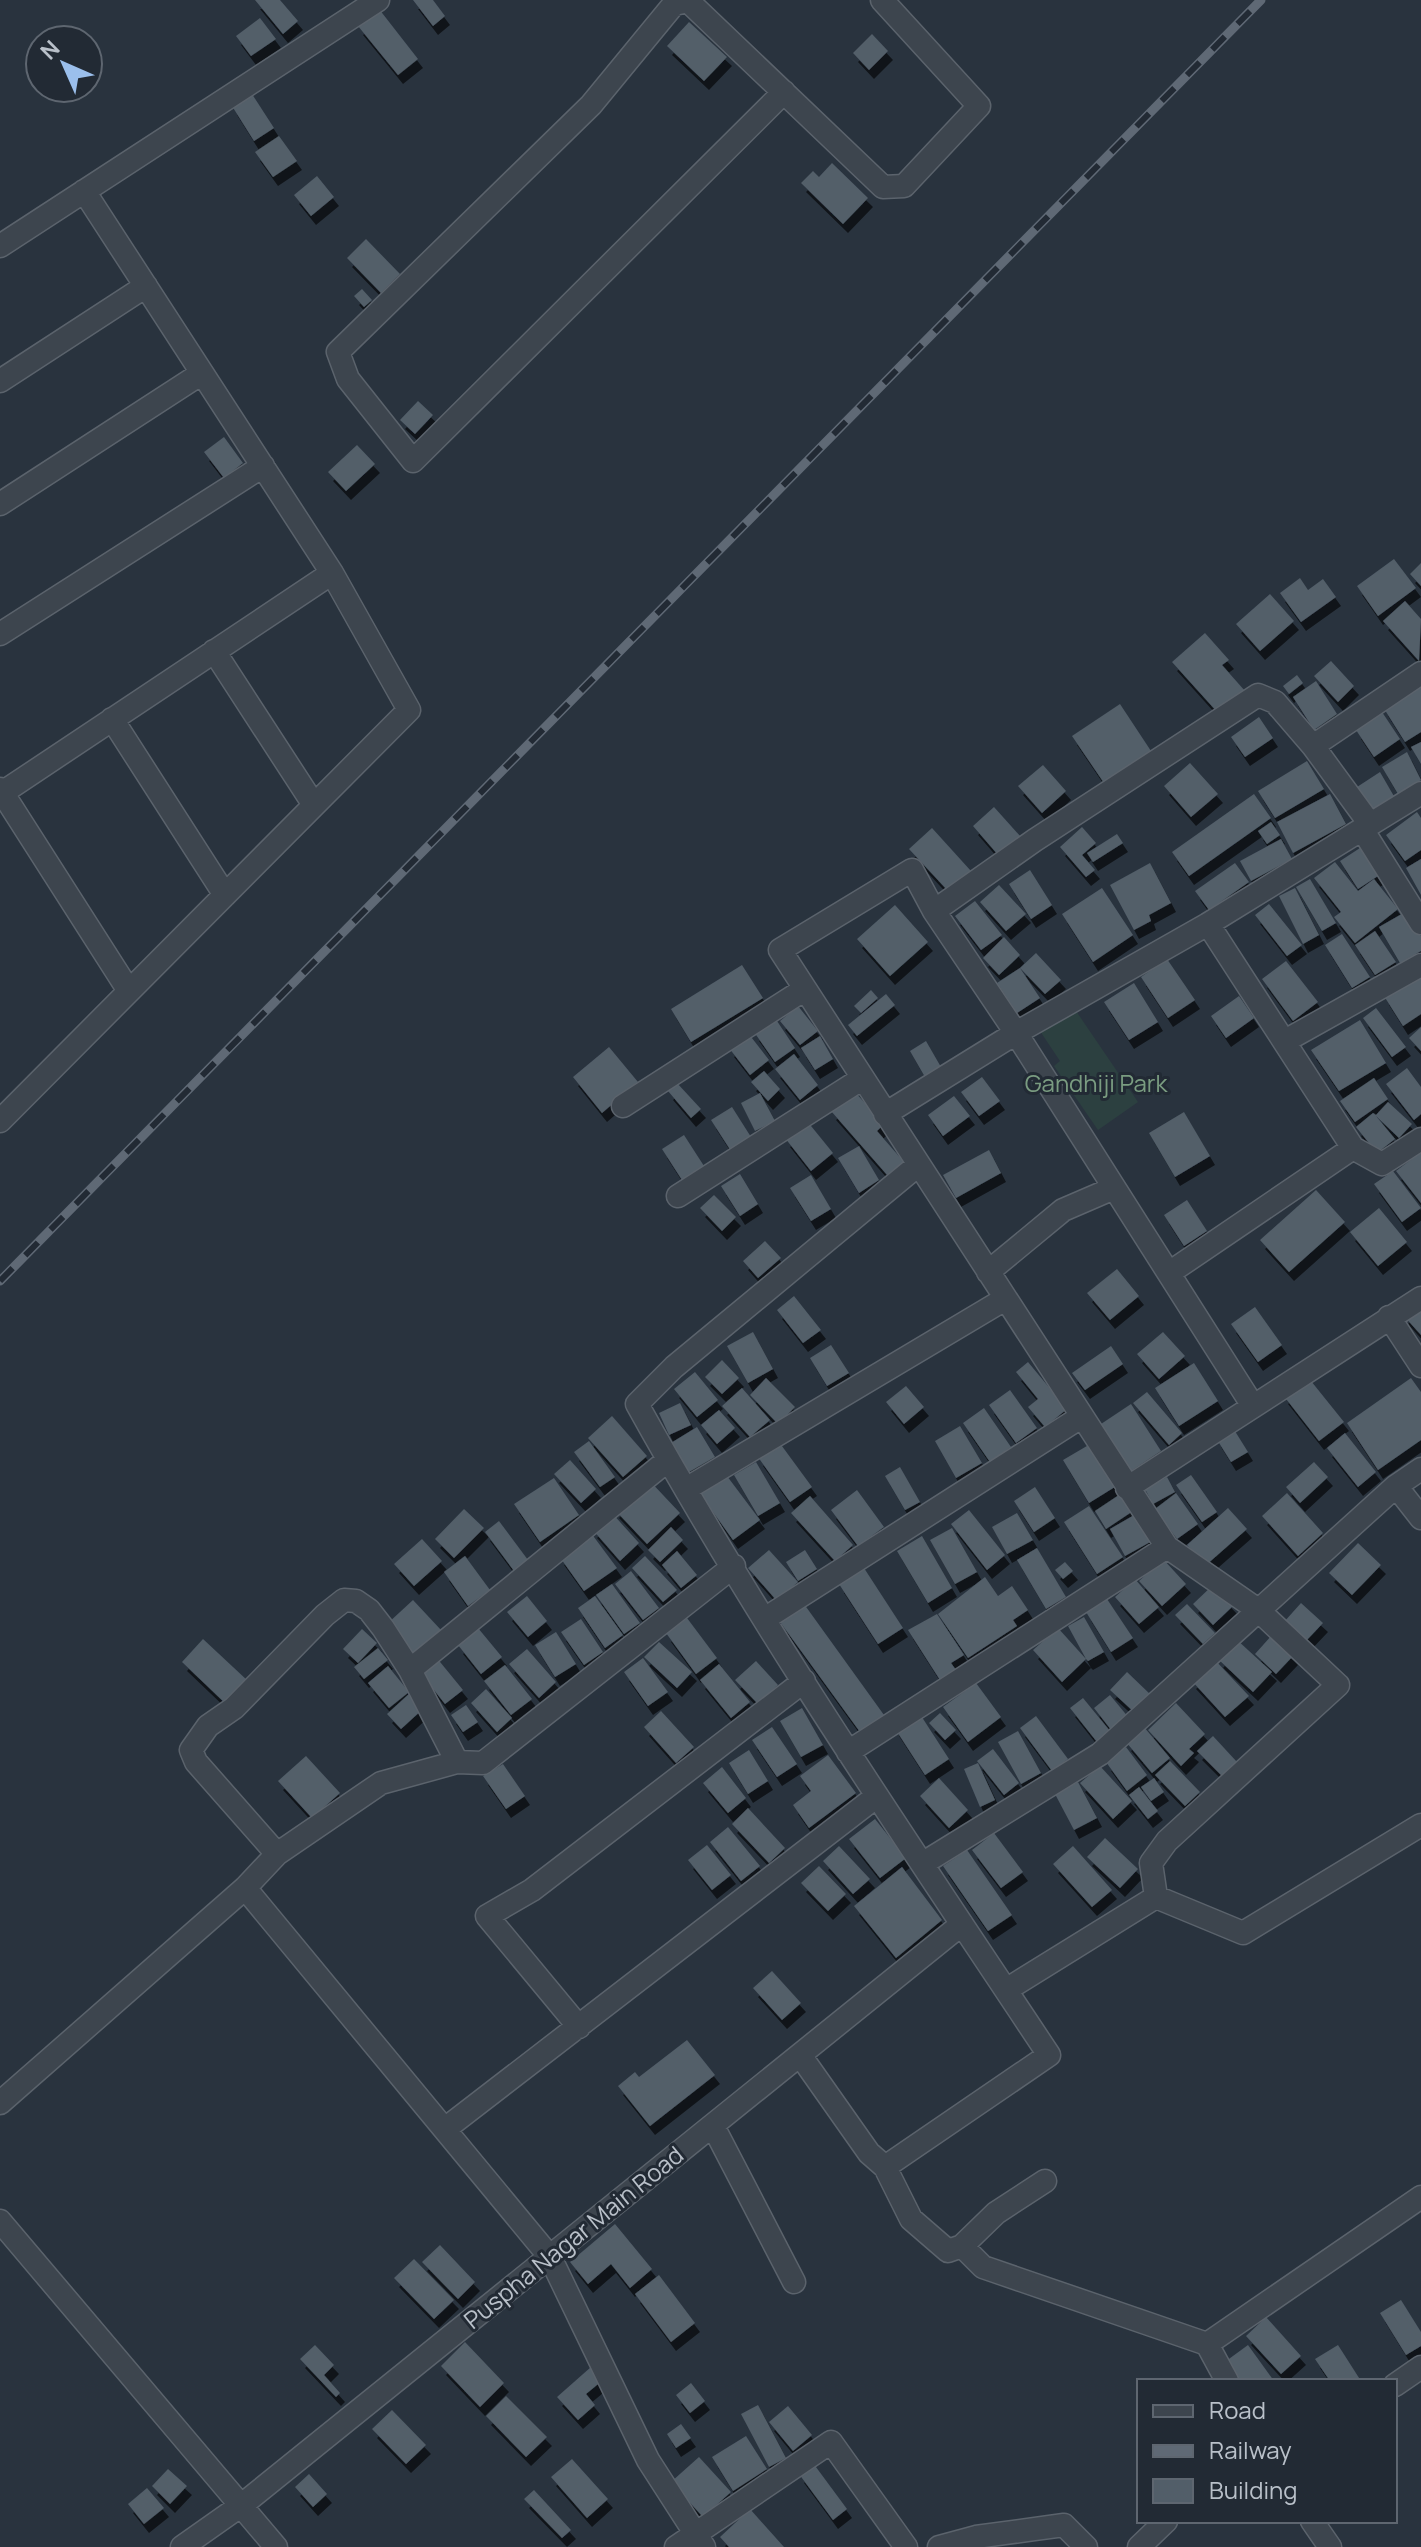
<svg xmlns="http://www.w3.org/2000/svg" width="1421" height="2547" font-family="Manrope,sans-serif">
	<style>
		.green { fill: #2c4040 }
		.building { fill: #525e69; filter: url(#shadow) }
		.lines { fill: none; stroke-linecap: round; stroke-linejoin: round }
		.minor-casing { stroke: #5b636c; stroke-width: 25 }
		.minor { stroke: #3d454e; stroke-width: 22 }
		.rail-casing { stroke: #5f6975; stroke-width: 9 }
		.rail { stroke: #222a34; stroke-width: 6; stroke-dasharray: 18; stroke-linecap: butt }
		.labels { text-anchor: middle; stroke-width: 6; stroke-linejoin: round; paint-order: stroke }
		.park-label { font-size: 24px; fill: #7a9c81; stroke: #222a34 }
		.street-label { font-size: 24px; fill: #b9c0c9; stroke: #222a34 }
	</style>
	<defs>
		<filter id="shadow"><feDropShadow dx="5" dy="9" stdDeviation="0" flood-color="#0009"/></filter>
	</defs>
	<rect width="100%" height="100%" fill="#29333e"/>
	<path class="green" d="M1074 1008 1138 1102 1098 1130 1054 1066 1060 1061 1040 1031Z"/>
	<path class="building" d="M255 0H280L298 21 283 34Z
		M413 0H433L445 16 433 26Z
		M379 9 418 59 398 75 358 26Z
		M260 18 276 39 251 56 236 36Z
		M689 22 727 57 704 81 667 46Z
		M872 34 888 51 869 70 853 53Z
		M252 94 274 128 254 141 232 106Z
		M279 136 297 161 273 177 255 152Z
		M832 163 868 198 843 224 801 183 813 171 819 177Z
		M317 176 334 197 311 216 294 195Z
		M366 239 400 274 381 293 347 258Z
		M362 289 372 300 364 307 354 296Z
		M418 401 433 415 415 434 400 420Z
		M224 437 243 463 224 478 204 452Z
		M357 445 375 464 346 491 328 472Z
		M1394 559 1416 588 1378 616 1357 586Z
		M1421 563V586L1410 574Z
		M1300 578 1308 590 1323 579 1336 597 1301 622 1280 593Z
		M1270 594 1294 621 1260 651 1236 624Z
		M1405 601 1421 619 1419 661 1383 621Z
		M1205 633 1229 660 1222 665 1245 691 1219 714 1172 662Z
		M1331 661 1354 686 1338 702 1314 676Z
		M1297 675 1303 683 1289 694 1283 686Z
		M1316 681 1337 714 1314 730 1293 697Z
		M1421 683V732L1405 742 1383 707Z
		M1120 704 1151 751 1104 783 1072 736Z
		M1382 712 1400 739 1374 757 1356 730Z
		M1259 717 1273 738 1245 757 1231 737Z
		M1421 742V764L1411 747Z
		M1407 752 1421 780 1398 794 1382 767Z
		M1307 761 1324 789 1275 818 1258 791Z
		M1190 763 1218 794 1191 817 1164 786Z
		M1043 765 1066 791 1042 813 1018 786Z
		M1380 772 1395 798 1372 812 1357 787Z
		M1254 794 1271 818 1189 876 1172 852Z
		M1330 794 1346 824 1293 853 1277 822Z
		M994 807 1021 837 999 856 973 826Z
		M1417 812 1421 818V850L1405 861 1386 835Z
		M1271 822 1280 835 1267 844 1258 831Z
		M1082 827 1096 843 1082 855 1095 870 1086 877 1060 847Z
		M932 828 971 871 949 892 909 849Z
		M1117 834 1123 843 1093 862 1087 853Z
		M1281 839 1292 859 1251 881 1240 861Z
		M1360 848 1378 876 1358 889 1340 861Z
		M1421 859V895L1406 868Z
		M1335 862 1358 891 1374 879 1398 909 1355 943 1334 917 1341 912 1314 878Z
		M1150 863 1171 903 1149 915 1151 921 1134 930 1110 885Z
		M1235 863 1249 882 1209 910 1195 891Z
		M1030 870 1052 905 1031 919 1009 884Z
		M1310 879 1336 923 1322 931 1296 887Z
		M999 885 1026 914 1006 931 980 902Z
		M1102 888 1133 935 1093 962 1062 914Z
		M1295 888 1319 935 1303 944 1279 896Z
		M975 901 1002 935 981 950 955 916Z
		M1269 904 1302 945 1287 956 1255 915Z
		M895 905 928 942 890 976 857 939Z
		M1407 911 1421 936V951L1400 963 1379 927Z
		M1375 931 1396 962 1375 975 1355 945Z
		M1342 934 1370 977 1352 988 1325 945Z
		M1004 937 1020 955 999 975 983 958Z
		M1036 953 1061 980 1045 994 1020 968Z
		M1167 959 1195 1000 1168 1018 1141 977Z
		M1286 961 1318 1002 1293 1021 1262 979Z
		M742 965 763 998 691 1042 671 1009Z
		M1020 968 1040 998 1017 1013 997 983Z
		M1421 973V1014L1403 1026 1384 996Z
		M1134 983 1158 1022 1129 1040 1104 1002Z
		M871 990 878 998 861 1013 854 1006Z
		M886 994 895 1005 857 1036 848 1025Z
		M1239 996 1254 1018 1226 1038 1211 1016Z
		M798 1006 818 1031 800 1045 780 1021Z
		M1376 1008 1406 1047 1392 1057 1363 1018Z
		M775 1018 795 1048 775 1062 754 1032Z
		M1360 1020 1386 1063 1339 1091 1311 1050Z
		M1421 1027V1051L1409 1038Z
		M748 1033 769 1060 750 1075 729 1048Z
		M820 1036 833 1059 815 1070 801 1048Z
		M926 1041 945 1074 929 1084 910 1051Z
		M609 1047 638 1082 602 1113 573 1077Z
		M794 1054 818 1085 800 1100 775 1069Z
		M1407 1068 1421 1087V1114L1414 1120 1386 1084Z
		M764 1071 780 1089 768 1101 751 1082Z
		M982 1077 1000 1101 979 1116 961 1092Z
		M1374 1078 1388 1099 1355 1122 1340 1101Z
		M677 1083 701 1109 691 1118 668 1091Z
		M854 1091 884 1124 877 1131 904 1162 888 1176 831 1111Z
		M760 1093 775 1121 755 1131 741 1103Z
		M954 1096 970 1116 943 1136 928 1115Z
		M1388 1102 1412 1124 1399 1138 1376 1116 1395 1139 1377 1153 1356 1127 1373 1113 1376 1115Z
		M732 1107 751 1137 731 1151 711 1120Z
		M1184 1112 1210 1156 1175 1177 1149 1133Z
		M807 1121 833 1153 811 1171 785 1138Z
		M684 1135 704 1166 682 1180 662 1149Z
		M859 1146 879 1180 859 1193 838 1158Z
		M989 1150 1001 1173 956 1198 943 1175Z
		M1421 1152V1203L1396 1171Z
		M1393 1171 1421 1208 1402 1222 1374 1184Z
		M740 1174 758 1204 740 1216 721 1186Z
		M811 1175 831 1209 811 1221 790 1188Z
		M1316 1190 1345 1222 1289 1272 1260 1240Z
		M714 1195 736 1217 722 1231 700 1208Z
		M1187 1200 1207 1231 1184 1246 1164 1215Z
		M1379 1208 1407 1242 1378 1266 1350 1232Z
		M765 1241 781 1258 758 1278 743 1261Z
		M1117 1269 1139 1296 1110 1320 1087 1293Z
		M794 1296 821 1330 803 1343 777 1310Z
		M1421 1299V1335L1403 1315Z
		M1255 1307 1282 1345 1258 1362 1231 1324Z
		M753 1332 773 1369 748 1383 727 1346Z
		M1163 1332 1185 1356 1159 1379 1137 1354Z
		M831 1345 849 1373 827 1386 810 1358Z
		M1111 1346 1123 1364 1085 1390 1072 1373Z
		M722 1360 739 1378 722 1394 705 1377Z
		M1028 1362 1067 1409 1045 1427 1028 1407 1038 1399 1016 1372Z
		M1194 1363 1218 1401 1179 1426 1155 1388Z
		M695 1372 718 1400 697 1417 674 1389Z
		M1307 1376 1344 1422 1319 1441 1283 1395Z
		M766 1378 795 1407 778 1424 750 1395Z
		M1411 1378 1421 1392V1440L1378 1470 1347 1423Z
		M906 1386 924 1407 904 1424 886 1402Z
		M742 1388 770 1420 750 1437 722 1406Z
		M1010 1390 1037 1428 1016 1443 989 1405Z
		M1147 1392 1182 1433 1169 1445 1133 1403Z
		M680 1403 691 1425 669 1435 659 1413Z
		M1131 1404 1161 1451 1131 1471 1101 1424Z
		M984 1408 1011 1447 990 1462 963 1423Z
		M719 1410 735 1428 717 1444 701 1425Z
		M612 1416 647 1456 623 1477 588 1438Z
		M960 1426 982 1463 956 1478 935 1441Z
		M697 1427 715 1457 689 1472 671 1443Z
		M1233 1428 1248 1452 1231 1462 1216 1438Z
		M1345 1433 1376 1472 1358 1487 1327 1448Z
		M589 1441 615 1477 600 1487 574 1452Z
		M779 1442 812 1487 790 1502 758 1457Z
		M1092 1443 1118 1485 1089 1503 1063 1460Z
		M570 1460 596 1489 581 1503 554 1474Z
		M756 1462 780 1503 758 1516 734 1475Z
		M1314 1462 1328 1477 1300 1503 1286 1487Z
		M900 1467 920 1502 905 1510 885 1476Z
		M724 1472 760 1520 733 1540 698 1491Z
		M1191 1475 1217 1512 1202 1522 1176 1485Z
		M1167 1477 1175 1492 1153 1504 1145 1489Z
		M554 1478 579 1515 540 1542 514 1504Z
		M647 1478 680 1513 647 1544 614 1509Z
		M1035 1487 1055 1518 1034 1532 1014 1501Z
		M857 1490 884 1527 858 1546 831 1510Z
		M1122 1493 1133 1511 1106 1529 1095 1511Z
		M1176 1493 1198 1524 1177 1539 1155 1509Z
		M1287 1493 1323 1533 1298 1556 1262 1516Z
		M810 1496 853 1545 835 1561 791 1513Z
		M1089 1506 1123 1557 1097 1574 1064 1522Z
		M1228 1508 1247 1529 1205 1566 1187 1545Z
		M464 1509 484 1528 454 1558 435 1539Z
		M969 1510 1005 1555 987 1570 951 1524Z
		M611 1512 639 1543 620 1561 592 1529Z
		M1017 1513 1033 1540 1007 1554 992 1527Z
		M1136 1514 1152 1541 1125 1556 1110 1529Z
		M499 1521 528 1560 514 1571 485 1532Z
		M671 1527 683 1540 660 1562 648 1550Z
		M952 1528 977 1572 955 1584 930 1540Z
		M591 1533 617 1568 584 1591 559 1556Z
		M922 1536 952 1588 928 1603 897 1551Z
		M422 1539 442 1561 414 1586 394 1564Z
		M1358 1543 1381 1565 1352 1595 1329 1573Z
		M1037 1548 1066 1597 1046 1609 1017 1560Z
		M769 1550 798 1582 777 1601 748 1568Z
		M805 1550 817 1569 798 1581 786 1562Z
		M677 1551 697 1575 681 1588 662 1565Z
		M465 1556 490 1590 468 1606 444 1572Z
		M645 1556 677 1590 663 1602 632 1568Z
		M1163 1559 1186 1584 1162 1606 1139 1581Z
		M1065 1562 1073 1571 1063 1579 1055 1570Z
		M864 1568 903 1628 878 1644 839 1584Z
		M631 1571 659 1608 643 1620 615 1584Z
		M985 1577 998 1596 1012 1586 1028 1610 1013 1620 1017 1626 968 1658 938 1614Z
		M1135 1579 1159 1607 1139 1624 1115 1597Z
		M612 1584 640 1623 624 1634 596 1595Z
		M1213 1585 1233 1606 1213 1625 1193 1604Z
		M527 1596 547 1621 528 1637 507 1612Z
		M595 1596 623 1635 605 1648 578 1608Z
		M1107 1599 1133 1638 1111 1652 1086 1612Z
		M413 1600 441 1630 415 1654 387 1624Z
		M1301 1603 1323 1623 1305 1642 1284 1622Z
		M804 1604 884 1715 860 1732 780 1622Z
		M1187 1604 1215 1633 1203 1644 1175 1615Z
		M937 1614 964 1655 951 1663 956 1670 940 1680 908 1630Z
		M1084 1617 1104 1652 1088 1661 1086 1659 1062 1682 1033 1650 1058 1628 1086 1659 1068 1626Z
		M687 1618 717 1658 696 1674 666 1633Z
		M581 1619 603 1652 584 1665 561 1632Z
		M478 1628 502 1657 481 1674 458 1645Z
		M362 1629 377 1643 358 1663 343 1649Z
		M556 1632 576 1664 555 1677 535 1645Z
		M1272 1635 1293 1656 1276 1674 1255 1654Z
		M203 1639 248 1681 226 1704 182 1662Z
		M1236 1639 1272 1672 1253 1692 1218 1659Z
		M659 1642 692 1672 677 1688 644 1657Z
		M378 1648 388 1660 364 1679 354 1667Z
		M527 1649 556 1682 539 1698 509 1664Z
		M436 1657 463 1690 445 1704 419 1671Z
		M643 1658 668 1692 648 1706 624 1672Z
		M1214 1659 1249 1696 1225 1717 1191 1680Z
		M756 1661 778 1685 758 1704 735 1680Z
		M719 1664 750 1702 731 1718 700 1680Z
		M505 1665 532 1699 511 1715 484 1681Z
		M388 1666 409 1692 389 1708 368 1683Z
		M1127 1672 1151 1695 1134 1712 1110 1690Z
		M976 1683 1001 1717 968 1742 943 1707Z
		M486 1689 512 1718 497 1732 471 1703Z
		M410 1693 424 1708 401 1729 387 1714Z
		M1110 1695 1129 1718 1112 1731 1094 1708Z
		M1083 1698 1110 1731 1097 1742 1070 1708Z
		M1176 1703 1205 1734 1189 1749 1194 1753 1181 1766 1148 1730Z
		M466 1705 478 1722 463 1732 451 1715Z
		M802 1708 823 1745 801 1757 780 1721Z
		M661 1711 694 1747 676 1763 644 1727Z
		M918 1711 949 1759 925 1775 894 1727Z
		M940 1713 956 1730 945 1740 929 1723Z
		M1036 1716 1068 1759 1052 1771 1020 1728Z
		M772 1727 797 1764 777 1777 752 1740Z
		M1144 1727 1170 1758 1152 1773 1126 1742Z
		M1018 1731 1041 1773 1021 1784 998 1742Z
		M1213 1736 1237 1762 1222 1776 1197 1751Z
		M1126 1747 1147 1775 1127 1791 1106 1762Z
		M993 1749 1019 1783 1004 1795 977 1761Z
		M749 1750 768 1781 748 1794 729 1763Z
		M828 1755 856 1793 809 1828 793 1805 811 1791 800 1776Z
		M306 1756 340 1793 312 1818 278 1781Z
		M1170 1761 1200 1792 1185 1806 1155 1775Z
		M978 1763 995 1800 980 1807 964 1769Z
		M503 1764 525 1796 506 1809 483 1776Z
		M1100 1766 1132 1801 1113 1819 1080 1783Z
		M722 1767 746 1798 728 1813 703 1783Z
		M939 1778 968 1810 949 1828 920 1796Z
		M1154 1778 1164 1792 1151 1801 1141 1787Z
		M1078 1782 1097 1818 1074 1830 1055 1794Z
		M1139 1787 1158 1811 1148 1819 1129 1795Z
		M748 1808 785 1848 769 1863 732 1824Z
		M875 1819 906 1858 880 1878 849 1839Z
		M728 1827 760 1866 741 1881 710 1842Z
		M994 1833 1023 1872 1001 1888 972 1850Z
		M1105 1838 1138 1869 1120 1888 1087 1857Z
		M707 1845 731 1875 712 1890 688 1860Z
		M839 1846 870 1879 853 1894 823 1861Z
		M1073 1846 1112 1890 1092 1907 1053 1864Z
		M967 1850 1012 1915 988 1931 943 1866Z
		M819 1866 846 1894 828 1911 801 1883Z
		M902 1867 942 1920 896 1958 854 1906Z
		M772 1971 801 2003 782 2020 753 1988Z
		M687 2040 715 2075 650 2126 618 2086 635 2072 639 2077Z
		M615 2224 652 2269 630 2288 611 2264 588 2284 570 2262Z
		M440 2245 475 2282 458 2299 422 2262Z
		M414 2259 454 2300 434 2319 394 2278Z
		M659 2275 695 2323 671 2342 635 2294Z
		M1401 2300 1421 2332V2346L1406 2355 1380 2313Z
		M1266 2317 1301 2356 1281 2374 1246 2336Z
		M465 2342 504 2383 480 2407 441 2366Z
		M315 2345 334 2365 324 2375 340 2393 336 2397 300 2359Z
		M1248 2345 1274 2381H1235L1222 2364Z
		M1338 2345 1361 2381H1330L1315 2359Z
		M591 2367 603 2380 586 2394 595 2405 578 2420 557 2397Z
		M691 2383 705 2401 690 2413 676 2395Z
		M506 2396 547 2437 526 2457 486 2416Z
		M758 2405 786 2458 769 2467 741 2414Z
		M788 2406 812 2435 793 2451 769 2422Z
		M392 2410 426 2445 406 2464 372 2429Z
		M681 2424 691 2438 676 2448 667 2434Z
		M746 2436 767 2469 733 2491 712 2457Z
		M699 2457 731 2492 703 2517 671 2482Z
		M572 2459 608 2499 587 2518 551 2477Z
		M813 2463 847 2509 833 2520 799 2474Z
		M168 2469 187 2486 170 2504 152 2486Z
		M309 2474 327 2494 313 2507 295 2487Z
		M147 2488 164 2508 144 2524 128 2504Z
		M534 2490 571 2530 562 2538 524 2499Z
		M750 2509 784 2547H729L720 2537Z"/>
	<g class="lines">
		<defs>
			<path id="minor" d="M784 92 413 461 348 379 338 352 591 105 674 4 688 1 883 187 904 186 979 106 882 0
				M0 246 378 0
				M0 381 146 286
				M0 504 202 373
				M0 634 263 466
				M214 651 314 805
				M112 719 225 895
				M1313 746 1421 673
				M0 789 129 991
				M2 793 332 573
				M1421 793 1208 924 1353 1148 1382 1164 1421 1139
				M1362 829 1421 923
				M934 911 1035 840 1258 695 1275 702 1313 746 1370 824
				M1285 1041 1421 965
				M623 1106 805 989
				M885 1114 1016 1033 1208 924
				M0 1121 409 710 332 573 84 191
				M678 1196 863 1078
				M988 1272 1063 1210 1114 1188
				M1169 1273 1353 1148
				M1389 1317 1421 1366
				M1396 1486 1421 1518
				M1127 1488 1421 1298
				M686 1489 1005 1299
				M766 1618 1081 1417
				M410 1670 668 1460
				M848 1752 1167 1547
				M277 1854 196 1762 191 1750 208 1726 234 1708 325 1615 344 1600 356 1601 369 1610 383 1628 410 1670 457 1762 483 1763 734 1566
				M922 1864 1100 1754 1396 1486 1421 1469
				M245 1888 550 2257 648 2460 704 2547
				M1156 1897 1151 1863 1167 1841 1338 1685 1258 1610 1167 1547 780 950 912 870 934 911 1016 1033 1253 1406
				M1006 1990 1156 1897 1243 1933 1421 1825
				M579 2027 487 1916 532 1890 804 1681
				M800 2055 869 2153 885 2167 911 2219 948 2251 962 2246 996 2213 1045 2181
				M0 2103 245 1888 277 1854 381 1783 457 1762
				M713 2126 794 2282
				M445 2129 877 1796
				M885 2167 1049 2055C907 1841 761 1628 637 1404L674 1367 918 1165
				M0 2221 276 2547
				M962 2246 983 2267 1207 2344 1227 2381
				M1207 2344 1421 2197
				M1395 2385 1421 2367
				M1312 2521 1330 2547
				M182 2547 243 2504 962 1924
				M676 2547 831 2442 906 2547
				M939 2547 976 2537 1064 2525 1086 2547
				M1139 2547 1166 2521"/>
		</defs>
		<use href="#minor" class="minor-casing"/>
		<use href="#minor" class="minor"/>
		<defs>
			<path id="rail" d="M0 1281 1261 0"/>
		</defs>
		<use href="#rail" class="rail-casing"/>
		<use href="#rail" class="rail"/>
	</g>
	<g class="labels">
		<g class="park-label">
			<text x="1096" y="1092">Gandhiji Park</text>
		</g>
		<g class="street-label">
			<text transform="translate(574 2238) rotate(-39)" y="8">Puspha Nagar Main Road</text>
		</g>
	</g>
	<rect x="1137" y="2379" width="260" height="144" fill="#222a34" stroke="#5e6670" stroke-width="2"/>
	<rect x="1153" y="2405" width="40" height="12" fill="#3d454e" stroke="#5e6670" stroke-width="2"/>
	<text x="1209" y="2419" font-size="24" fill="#b9c0c9">Road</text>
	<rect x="1153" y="2445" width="40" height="12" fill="#5f6975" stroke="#5e6670" stroke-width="2"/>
	<text x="1209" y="2459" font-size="24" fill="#b9c0c9">Railway</text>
	<rect x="1153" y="2479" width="40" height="24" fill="#525e69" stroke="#5e6670" stroke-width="2"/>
	<text x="1209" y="2499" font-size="24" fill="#b9c0c9">Building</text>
	<g transform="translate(64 64) rotate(315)"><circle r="38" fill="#222a34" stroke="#5e6670" stroke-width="2"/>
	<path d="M0-6L14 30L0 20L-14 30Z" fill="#9bbfec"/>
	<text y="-12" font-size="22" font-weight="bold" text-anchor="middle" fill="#b9c0c9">N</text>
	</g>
</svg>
